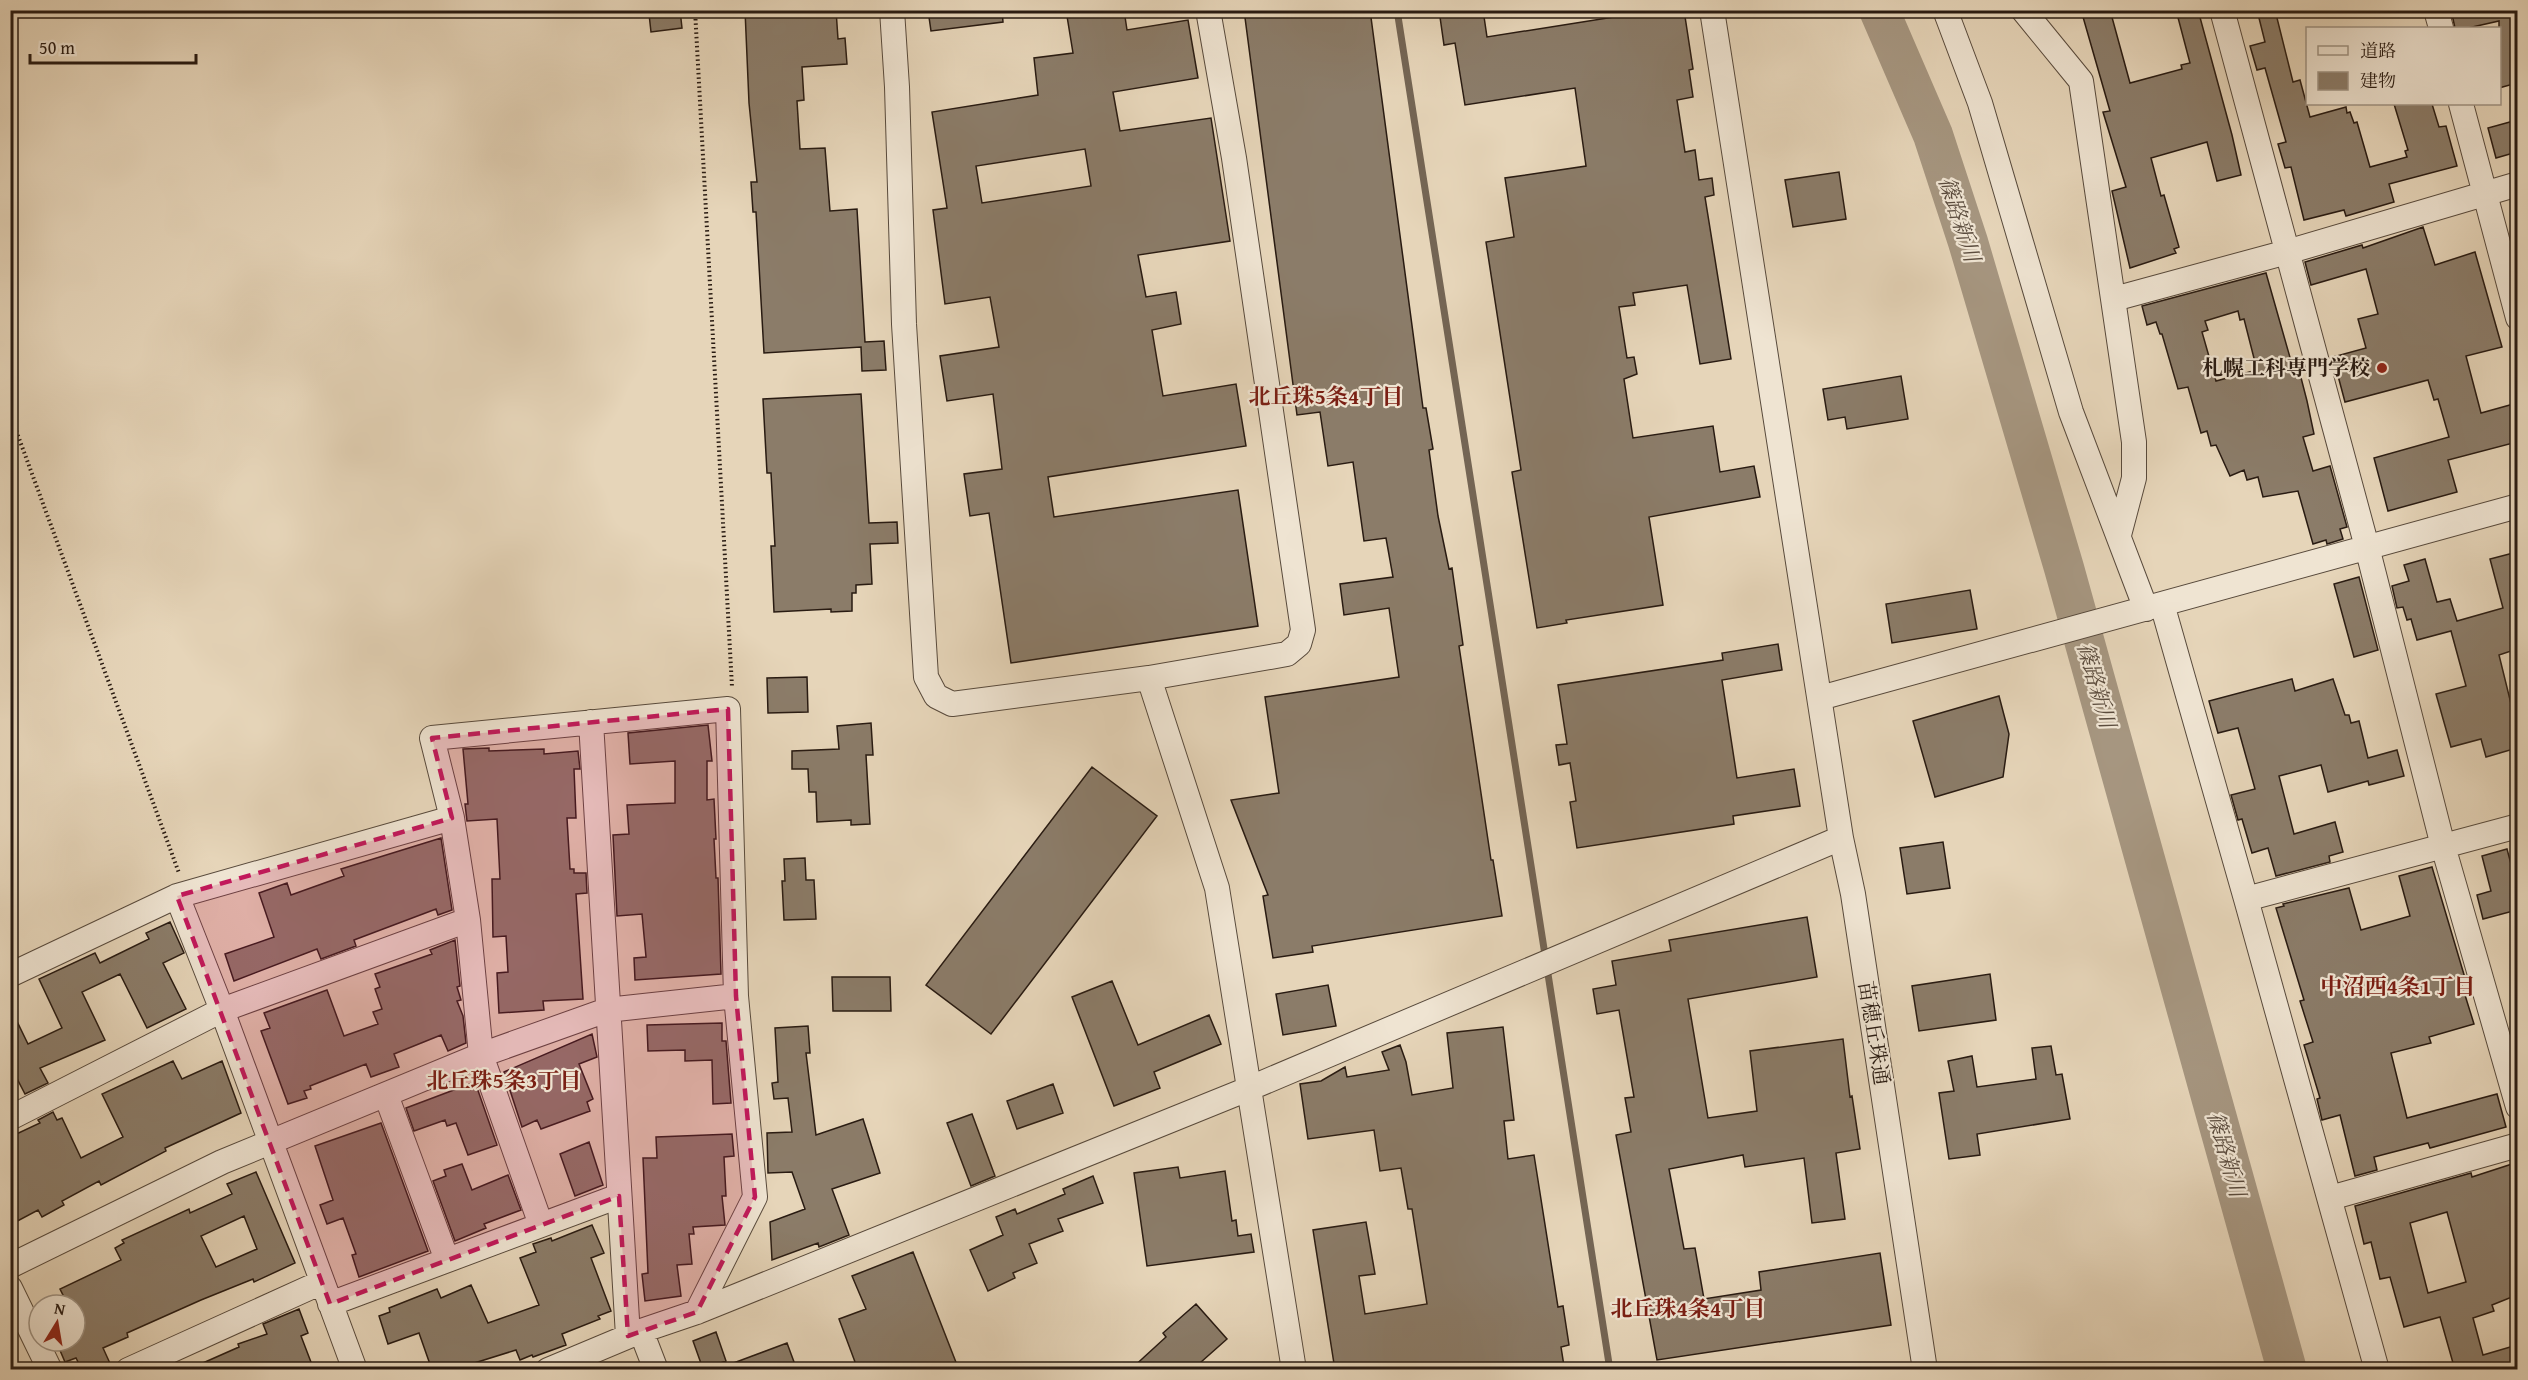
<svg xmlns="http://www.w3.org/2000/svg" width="2528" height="1380" font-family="'Gentium Book Plus','Noto Serif JP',serif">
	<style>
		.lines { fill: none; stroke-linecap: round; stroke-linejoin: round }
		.stream { stroke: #746554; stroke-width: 7 }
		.river { stroke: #a69680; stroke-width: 40 }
		.building { fill: #8b7c69; stroke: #291b12; stroke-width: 1.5; fill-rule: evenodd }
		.minor-casing { stroke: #584a3c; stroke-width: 26 }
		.path { stroke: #291b12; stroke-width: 4; stroke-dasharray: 1.5 3; stroke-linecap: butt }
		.minor { stroke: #efe4d2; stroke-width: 24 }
		.marked { fill: #c2185b; fill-opacity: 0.2; stroke: #c2185b; stroke-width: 4.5; stroke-dasharray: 12 8; stroke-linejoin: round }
		.poi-dot { fill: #8f2418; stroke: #efe4d2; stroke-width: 2 }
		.labels { text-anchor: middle; stroke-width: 4.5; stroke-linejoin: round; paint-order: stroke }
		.poi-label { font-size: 21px; font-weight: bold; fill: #291b12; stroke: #efe4d2; text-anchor: end }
		.street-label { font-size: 21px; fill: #291b12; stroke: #efe4d2 }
		.water-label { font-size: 22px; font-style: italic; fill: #5b4c3e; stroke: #efe4d2 }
		.neighbourhood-label { font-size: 22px; font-weight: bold; fill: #7a1f14; stroke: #efe4d2 }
	</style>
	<rect width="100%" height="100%" fill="#e6d5b9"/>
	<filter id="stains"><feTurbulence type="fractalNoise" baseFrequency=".00333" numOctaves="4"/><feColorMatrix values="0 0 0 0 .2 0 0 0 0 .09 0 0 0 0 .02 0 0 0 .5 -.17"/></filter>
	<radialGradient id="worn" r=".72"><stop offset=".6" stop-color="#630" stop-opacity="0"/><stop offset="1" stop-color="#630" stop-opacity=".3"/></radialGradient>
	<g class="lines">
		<path class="stream" d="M1397 10 1610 1370"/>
		<path class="river" d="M1879 10 1933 135 1968 242 2064 568 2287 1370"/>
	</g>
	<path class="building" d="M680 10 682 28 651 32 649 14Z
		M745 10H836L838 39 845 38 847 64 802 67 804 100 797 101 800 149 825 148 830 211 857 209 865 342 884 341 886 370 862 371 861 347 764 353 756 212H753L751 182H757L749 103Z
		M928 10H1002L1003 22 931 31Z
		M1066 10H1124L1127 30 1188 20 1198 78 1113 92 1120 131 1211 118 1230 241 1138 255 1146 297 1176 292 1181 324 1152 330 1163 396 1236 384 1246 446 1048 477 1054 517 1238 490 1258 626 1011 663 989 513 970 516 964 474 1002 469 993 394 947 401 940 356 999 347 990 297 945 304 933 210 947 208 932 112 1038 95 1034 58 1073 53ZM1085 149 1091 186 982 203 976 166Z
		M1244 10H1370L1423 408H1426L1433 449 1429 450 1438 516 1449 569 1452 568 1463 645 1459 646 1491 860H1493L1502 916 1312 946 1313 952 1273 958 1263 896 1268 895 1231 800 1279 793 1265 697 1399 677 1389 608 1344 615 1340 584 1393 577 1386 538 1364 541 1353 462 1328 466 1320 412 1297 415Z
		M1439 10H1483L1487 37 1658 10H1684L1693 69 1689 70 1693 97 1677 100 1685 152 1695 150 1699 180 1712 178 1714 195 1705 197 1731 359 1700 364 1687 285 1633 293 1635 305 1619 307 1627 358 1634 357 1637 374 1624 379 1633 438 1713 426 1720 472 1754 466 1760 497 1649 517 1663 605 1566 620 1567 623 1537 628 1512 472 1521 470 1486 242 1514 237 1505 178 1586 166 1575 88 1465 105 1455 43 1444 45Z
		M2081 10H2110L2130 83 2182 69 2181 65 2190 63 2176 10H2198L2232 135 2241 175 2217 181 2207 142 2151 158 2161 196 2164 195 2179 247 2174 249 2176 253 2130 268 2112 191 2126 187 2103 112 2110 111Z
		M2257 10H2275L2293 82 2300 80 2310 117 2346 107 2347 113 2350 112 2354 123 2357 122 2370 167 2407 157 2405 151 2408 150 2394 104H2432L2439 127 2446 126 2457 166 2389 184 2394 202 2346 216 2344 210 2304 220 2291 167 2285 168 2278 144 2286 142 2265 68 2257 70 2250 46 2265 42Z
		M2451 10H2517V83L2499 88V21L2468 28H2455Z
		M2517 120V152L2496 158 2488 128Z
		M1839 172 1846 219 1793 227 1785 180Z
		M2423 227 2435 265 2475 252 2502 347 2466 356 2481 413 2517 403V442L2448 460 2457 492 2388 511 2374 458 2449 437 2438 399 2434 400 2428 380 2345 402 2333 357 2366 348 2358 319 2378 314 2366 269 2311 285 2305 262 2362 245 2363 248Z
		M2266 273 2293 368 2298 366 2307 401 2314 434 2303 437 2313 471 2330 466 2347 527 2340 529 2343 539 2327 544 2326 540 2313 544 2298 491 2263 497 2258 477 2247 480 2244 470 2230 476 2216 445 2211 446 2207 431 2201 433 2188 387 2178 389 2162 334H2160L2156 322 2147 325 2142 306ZM2238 311 2240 320 2244 319 2257 370 2216 381 2202 332 2208 330 2205 321Z
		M1901 376 1908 419 1847 429 1845 417 1828 420 1823 389Z
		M861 394 869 523 897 522 898 543 870 544 872 584 856 585V593H852V611L831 612V609L774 612 771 546H775L771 473H767L763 399Z
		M2517 552V649L2499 655 2514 716 2517 715V748L2486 757 2481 739 2451 747 2436 694 2466 686 2451 631 2417 640 2411 619 2407 620 2403 607 2397 608 2392 586 2409 581 2404 565 2425 559 2437 602 2450 599 2457 621 2503 608 2490 559Z
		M2359 577 2378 650 2354 657 2334 584Z
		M1970 590 1977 629 1892 643 1886 604Z
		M1778 644 1782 670 1722 680 1737 778 1794 769 1800 806 1733 816 1734 824 1577 848 1570 802 1576 801 1570 763 1559 765 1556 745 1567 744 1558 685 1723 660 1722 653Z
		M807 677 808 712 768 713 767 678Z
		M2292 679 2295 691 2333 679 2345 715H2349L2351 723 2359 721 2368 758 2397 750 2404 776 2369 785 2368 781 2328 792 2321 765 2279 776 2294 834 2335 822 2343 852 2329 856 2330 862 2276 876 2268 848 2252 853 2242 819 2238 820 2231 795 2255 789 2238 728 2218 733 2209 701Z
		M1999 696 2009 734 2003 777 1935 797 1913 721Z
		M871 723 873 755H866L870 824 851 825V820L817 822 816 792H809L808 769H792V751L839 749 837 726Z
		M708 725 712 761H707V800L714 799 716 839H714L716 878H718L721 974 635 980 634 958 646 957 642 914 617 916 613 835 629 834 627 805 675 803V761L630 764 628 733Z
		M489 748V751L544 749V754L578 751 580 769H574L576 818H567L570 869H574V873H586L587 893 576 894 583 999 543 1001 544 1010 499 1013 497 973 508 972 506 936 493 937 492 879H500L497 819 467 821 465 804H468L463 749Z
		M1092 767 1157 816 991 1034 926 985Z
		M441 838 452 910 438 915 436 909 354 940 356 946 321 959 317 949 234 981 225 954 274 937 259 893 287 883 291 895 344 876 341 869Z
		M1943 842 1950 888 1907 894 1900 848Z
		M2507 849 2515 879 2512 880 2517 910 2483 919 2477 895 2491 891 2482 856Z
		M805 858 806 880H814L816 919 784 920 782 881H785L784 859Z
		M2432 867 2465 978 2460 979 2474 1024 2429 1037 2431 1043 2391 1053 2407 1118 2497 1094 2506 1127 2430 1148 2428 1143 2374 1157 2377 1170 2355 1176 2340 1115 2322 1120 2317 1099 2320 1098 2304 1045 2313 1042 2300 1001 2304 1000 2276 908 2284 906 2283 904 2349 888 2361 930 2410 916 2399 876Z
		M1807 917 1817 977 1688 999 1708 1118 1757 1111 1750 1051 1843 1039 1850 1097 1852 1096 1860 1149 1836 1153 1845 1219 1812 1223 1804 1158 1745 1167 1743 1155 1669 1169 1684 1249 1695 1248 1704 1299 1761 1290 1759 1272 1880 1253 1891 1325 1657 1360 1616 1135 1631 1132 1625 1098 1634 1097 1619 1010 1597 1014 1593 989 1616 985 1612 961 1671 951 1669 940Z
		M170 922 184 953 163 963 186 1009 147 1028 120 974 82 992 105 1040 40 1068 48 1083 25 1094 10 1065V1007L28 1044 62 1028 39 979 95 953 100 963 106 960 149 939 146 933Z
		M455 940 460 986 457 987 461 1000 457 1001 463 1016 466 1043 448 1051 441 1035 394 1054 399 1067 371 1077 366 1064 310 1086 311 1089 304 1091 307 1098 288 1104 261 1031 270 1028 264 1013 327 990 344 1036 378 1024 373 1012 382 1009 375 989 380 987 375 974 432 954 430 950Z
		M1990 974 1996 1020 1919 1031 1912 986Z
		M832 977H890L891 1011H833Z
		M1112 981 1138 1045 1209 1015 1221 1044 1154 1072 1160 1088 1114 1106 1072 997Z
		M1328 985 1336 1026 1283 1035 1276 994Z
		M722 1023V1041H726L731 1103 713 1104 712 1060 685 1061V1050L648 1051 647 1025Z
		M808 1026 810 1053H806L816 1135 863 1119 880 1173 832 1189 849 1235 819 1247 818 1243 772 1260 770 1222 805 1209 792 1172 768 1173 767 1133 792 1132 788 1098 774 1099 772 1083 778 1082 775 1028Z
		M1503 1027 1514 1120 1504 1121 1508 1159 1534 1155 1558 1307 1563 1306 1569 1345 1561 1347 1564 1366 1539 1370H1335L1313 1230 1366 1222 1375 1274 1359 1276 1365 1314 1427 1304 1412 1209H1408L1401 1168 1380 1171 1374 1130 1308 1139 1300 1084 1321 1081 1345 1067 1347 1077 1389 1070 1382 1052 1400 1045 1406 1062 1412 1095 1453 1088 1447 1033Z
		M592 1034 597 1057 579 1064 593 1099 587 1102 590 1111 541 1129 537 1120 522 1127 504 1072Z
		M2051 1046 2056 1075 2062 1074 2070 1119 1977 1134 1980 1155 1949 1159 1939 1093 1954 1091 1948 1061 1972 1056 1977 1087 2036 1079 2032 1048Z
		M173 1061 182 1079 222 1061 241 1113 165 1148 166 1151 101 1185 99 1181 62 1201 64 1205 42 1217 38 1210 10 1225V1137L40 1123 38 1120 53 1112 57 1120 62 1118 81 1158 123 1137 102 1094Z
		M475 1082 497 1145 468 1155 456 1123 447 1126 445 1120 414 1131 406 1108Z
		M1053 1084 1063 1113 1017 1129 1007 1101Z
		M972 1114 995 1176 971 1186 947 1123Z
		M381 1123 428 1251 359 1277 352 1255 356 1254 343 1218 327 1224 320 1205 333 1200 315 1146Z
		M732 1134 734 1156 724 1157 726 1196H722L725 1225 693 1227 694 1234H689L692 1264 677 1265 681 1296 645 1301 642 1274 648 1273 643 1158H657L656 1137Z
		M589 1142 603 1185 575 1196 560 1154Z
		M462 1164 472 1190 508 1175 521 1210 484 1224 486 1228 455 1241 433 1181 446 1176 444 1170Z
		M2512 1164 2517 1179V1295L2492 1305 2494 1311 2473 1318 2483 1355 2517 1345V1370H2449L2448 1364 2453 1363 2440 1317 2404 1327 2390 1277 2380 1279 2371 1242 2364 1244 2355 1206 2471 1173 2472 1177ZM2447 1212 2466 1282 2428 1293 2410 1223Z
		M1178 1167 1180 1178 1225 1171 1232 1221 1236 1220 1238 1236 1251 1234 1254 1252 1147 1266 1134 1173Z
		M256 1172 295 1263 254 1282 253 1279 201 1300 127 1333 128 1337 103 1348 113 1370H82L76 1358 65 1362 56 1341H75V1305H68L60 1289 121 1260 115 1248 124 1243 122 1240 189 1209 190 1213 232 1194 227 1184ZM244 1216 257 1249 216 1267 201 1236Z
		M1093 1176 1103 1203 1058 1219 1063 1231 1029 1244 1037 1263 1013 1273 1015 1278 988 1291 970 1250 1003 1235 996 1217 1015 1209 1017 1214 1065 1194 1063 1189Z
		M592 1225 604 1253 591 1258 611 1311 598 1316 600 1319 562 1334 566 1345 533 1357 532 1355 520 1360 516 1350 452 1370H432L419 1333 388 1344 379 1316 390 1312 389 1308 437 1289 441 1298 471 1285 488 1323 539 1305 520 1258 536 1252 533 1244 551 1238 552 1241Z
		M913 1252 959 1370H858L839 1319 866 1309 852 1276Z
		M1196 1304 1227 1339 1192 1370H1130L1166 1337 1163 1333Z
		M299 1309 308 1333 301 1336 314 1370H187L239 1347 238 1344 267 1334 263 1324Z
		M716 1332 726 1361 703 1369 693 1341Z
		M787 1343 797 1370H720V1368Z"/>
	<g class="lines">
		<defs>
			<path id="minor" d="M892 10 897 87 904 324 926 677 936 696 952 704 1149 678 1287 654 1299 644 1303 630 1234 158 1208 10
				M1712 10 1841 838 1853 894 1925 1370
				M1945 10 1980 103 2071 412 2146 609
				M2023 10 2081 81 2134 442V478L2119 535
				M2222 10 2367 547 2443 846 2518 1107
				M2436 10 2441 28
				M2461 104 2518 318
				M2114 299 2287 252 2518 184
				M2162 604 2246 899 2377 1370
				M1149 678 1217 888 1294 1370
				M1820 698 2518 506
				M591 722 628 1336
				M177 896 222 1010 355 1370
				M2246 899 2518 826
				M10 975 177 896 452 818
				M386 1095 447 1260
				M10 1118 222 1010 468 920
				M2330 1198 2518 1145
				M541 1225 481 1055 468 920 452 818 432 738 728 709 736 996 755 1197 697 1312
				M10 1266 222 1162 481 1055 607 1010 736 996
				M10 1288 50 1370
				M330 1304 619 1196
				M641 1331 656 1370
				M128 1370 322 1282
				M548 1370 641 1331 697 1312 1248 1089 1841 838"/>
		</defs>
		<use href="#minor" class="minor-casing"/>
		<path class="path" d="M695 10 732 687
			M10 414 179 873"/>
		<use href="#minor" class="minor"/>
	</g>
	<path class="marked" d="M728 709 736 996 755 1197 697 1312 628 1336 619 1196 330 1304 177 896 452 818 432 738Z"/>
	<circle class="poi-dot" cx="2382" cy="368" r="6"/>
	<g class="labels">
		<g class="poi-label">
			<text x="2370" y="375">札幌工科専門学校</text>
		</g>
		<g class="street-label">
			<text transform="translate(1874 1033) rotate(81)" y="7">苗穂丘珠通</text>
		</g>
		<g class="water-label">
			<text transform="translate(1960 219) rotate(72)" y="8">篠路新川</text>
			<text transform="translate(2097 685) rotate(74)" y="8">篠路新川</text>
			<text transform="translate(2227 1154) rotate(74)" y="8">篠路新川</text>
		</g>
		<g class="neighbourhood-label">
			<text x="1326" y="404">北丘珠5条4丁目</text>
			<text x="2398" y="994">中沼西4条1丁目</text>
			<text x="504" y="1088">北丘珠5条3丁目</text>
			<text x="1688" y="1316">北丘珠4条4丁目</text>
		</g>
	</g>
	<rect width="2528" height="1380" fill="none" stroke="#e6d5b9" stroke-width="36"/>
	<rect x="12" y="12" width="2504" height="1356" fill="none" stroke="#291b12" stroke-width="3"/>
	<rect x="18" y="18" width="2492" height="1344" fill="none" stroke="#291b12" stroke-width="1.5"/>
	<rect x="2306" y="27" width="195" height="78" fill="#efe4d2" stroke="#a09485" stroke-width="1.5"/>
	<rect x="2318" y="46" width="30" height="9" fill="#efe4d2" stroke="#a09485" stroke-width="1.5"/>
	<text x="2360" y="57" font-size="18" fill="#291b12">道路</text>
	<rect x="2318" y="72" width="30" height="18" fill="#8b7c69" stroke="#a09485" stroke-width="1.5"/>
	<text x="2360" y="87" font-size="18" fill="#291b12">建物</text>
	<g transform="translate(57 1323) rotate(11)"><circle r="28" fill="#efe4d2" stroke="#a09485" stroke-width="1.5"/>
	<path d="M0-4.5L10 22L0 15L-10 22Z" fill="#8f2418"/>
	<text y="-9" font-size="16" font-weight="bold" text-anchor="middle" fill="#291b12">N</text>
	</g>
	<path d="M30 54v9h166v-9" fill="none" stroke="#291b12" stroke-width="3"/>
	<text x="39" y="54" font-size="18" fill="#291b12" stroke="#efe4d2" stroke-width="4.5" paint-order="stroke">50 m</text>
	<rect width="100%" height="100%" filter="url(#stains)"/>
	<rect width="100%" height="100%" fill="url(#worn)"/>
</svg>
